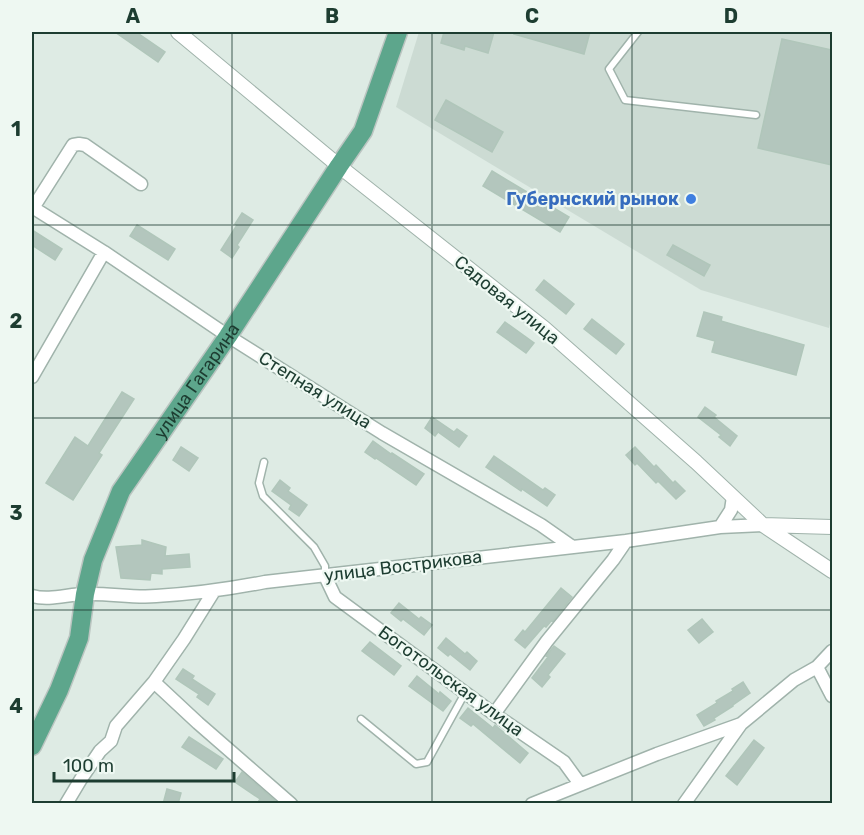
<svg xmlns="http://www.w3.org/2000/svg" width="864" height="835" font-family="Rubik,sans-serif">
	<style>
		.built { fill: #ccdbd3 }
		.building { fill: #b3c6bd; stroke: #b0c6ba; stroke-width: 1.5 }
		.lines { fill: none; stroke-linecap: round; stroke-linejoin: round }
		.service-casing { stroke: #a0b3ab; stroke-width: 9 }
		.minor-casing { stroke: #a0b3ab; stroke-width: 15 }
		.tertiary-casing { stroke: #a0b3ab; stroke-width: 16 }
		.primary-casing { stroke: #bbc5c1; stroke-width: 21 }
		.service { stroke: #fff; stroke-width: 6 }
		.minor { stroke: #fff; stroke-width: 12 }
		.tertiary { stroke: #fff; stroke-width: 14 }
		.primary { stroke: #5da68c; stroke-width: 18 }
		.grid { fill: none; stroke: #1d3d31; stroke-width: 1.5; stroke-opacity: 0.55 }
		.shop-dot { fill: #3f7fe0; stroke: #eef8f2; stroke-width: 2 }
		.labels { text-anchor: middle; stroke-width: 4.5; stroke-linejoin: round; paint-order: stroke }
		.shop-label { font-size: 18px; font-weight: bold; fill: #366cbe; stroke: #eef8f2; text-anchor: end }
		.street-label { font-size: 18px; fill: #1d3d31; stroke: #eef8f2 }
		.neatline { fill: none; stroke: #1d3d31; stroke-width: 2 }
		.grid-label { font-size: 20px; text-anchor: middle; font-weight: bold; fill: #1d3d31 }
	</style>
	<rect width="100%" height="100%" fill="#deebe4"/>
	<path class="built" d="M419 32H832V315L829 328 701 290 396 107Z"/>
	<path class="building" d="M115 32H136L165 52 158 62Z
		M444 32H494L488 53 465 46 464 50 441 43Z
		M515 32H590L584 54 514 34Z
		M782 39 832 50V165L758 148Z
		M446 100 503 132 492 152 435 120Z
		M492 171 569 217 560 232 483 186Z
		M242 213 253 220 237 245 239 247 232 258 221 250 237 225 235 224Z
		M137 225 175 249 168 260 130 236Z
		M32 230 62 249 55 260 32 245Z
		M673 245 710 265 704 276 667 255Z
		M544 280 574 304 566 314 536 290Z
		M704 312 722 317 721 321 804 345 796 375 712 352 715 341 697 336Z
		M592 319 624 344 616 354 584 329Z
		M505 322 534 343 526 353 497 332Z
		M122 392 134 399 99 453 102 455 73 500 46 483 75 437 88 446Z
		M705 407 716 415 714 417 737 436 730 446 719 437 721 435 698 417Z
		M432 417 454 432 457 429 467 436 459 447 438 432 435 436 425 428Z
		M373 441 391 454 392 453 424 474 416 485 376 458 375 459 365 452Z
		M181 447 198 458 189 471 173 460Z
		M635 447 654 467 656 465 673 483 675 481 685 491 676 499 658 481 656 483 637 463 635 465 626 455Z
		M494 456 543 490 545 488 555 495 547 506 522 489 521 491 486 467Z
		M280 480 290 488 288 491 307 505 299 516 289 509 291 505 272 491Z
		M142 540 166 547 165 556 189 554 190 567 162 569V574L151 573 150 580 121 578 116 547 142 545Z
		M561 588 572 597 553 621 552 620 546 627 544 626 525 648 515 640 523 630 525 632Z
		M399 603 419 619 421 617 432 625 424 635 403 619 401 621 391 613Z
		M702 619 713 632 699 643 688 630Z
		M446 638 465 654 467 652 477 661 470 670 450 654 448 656 438 648Z
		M370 642 401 666 394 675 362 651Z
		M554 646 565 654 548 675 550 677 542 687 532 678 548 657 546 656Z
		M183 669 194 676 192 679 215 694 208 705 197 697 199 694 176 679Z
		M417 676 439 694 440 692 451 701 443 711 409 686Z
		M743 682 750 693 733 705V706L714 718 715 720 704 726 697 715 717 703 716 701 733 691 732 689Z
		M468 708 493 728 495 725 528 753 520 763 473 724 471 726 460 718Z
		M189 737 223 759 216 769 182 747Z
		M754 740 764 748 737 785 726 776Z
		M242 772 275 801 273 804H257L260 799 235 782Z
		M167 789 181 793 178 804H163Z"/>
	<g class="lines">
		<defs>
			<path id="service" d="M638 32 609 69 625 100 756 115
				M264 462 259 483 263 496 314 547 325 566V576
				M361 719 416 764 427 762 465 693"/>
			<path id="minor" d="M32 207 104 252 228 336 382 433 541 525 571 546
				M33 208 73 145 79 144 85 145 141 184
				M32 377 104 252
				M720 527 731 510 733 497
				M325 576 335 597 494 714 564 762 580 784
				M214 591 184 639 154 682 198 723 291 804
				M32 596C50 601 68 594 86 594 109 593 133 598 156 596 193 594 229 589 265 582L626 541 720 527 763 525
				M817 667 832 696
				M494 714 547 641 613 560 626 541
				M66 804 81 779 100 751 111 741 116 726 154 682
				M532 804 657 754 741 724
				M684 804 741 724 794 680 817 667 832 651"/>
			<path id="tertiary" d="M178 32 339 166 544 328 696 462 763 525 832 571
				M763 525 832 527"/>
			<g id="primary">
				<path id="s1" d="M32 746 59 690 79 638 85 594 93 560 121 491 228 336 339 166 363 131 398 32"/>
			</g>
		</defs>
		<use href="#service" class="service-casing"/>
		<use href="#minor" class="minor-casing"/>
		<use href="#tertiary" class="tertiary-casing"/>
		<use href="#primary" class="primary-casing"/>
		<use href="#service" class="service"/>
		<use href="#minor" class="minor"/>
		<use href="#tertiary" class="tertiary"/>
		<use href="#primary" class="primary"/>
	</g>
	<path class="grid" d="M232 32V804M432 32V804M632 32V804M32 225H832M32 418H832M32 610H832"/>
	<circle class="shop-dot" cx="691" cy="199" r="6"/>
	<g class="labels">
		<g class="shop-label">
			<text x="679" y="205">Губернский рынок</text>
		</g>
		<g class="street-label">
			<text transform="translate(507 300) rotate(39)" y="6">Садовая улица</text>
			<text dy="6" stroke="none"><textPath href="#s1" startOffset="405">улица Гагарина</textPath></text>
			<text transform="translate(315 390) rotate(32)" y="6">Степная улица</text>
			<text transform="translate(403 566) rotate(-7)" y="6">улица Вострикова</text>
			<text transform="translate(451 681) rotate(36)" y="6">Боготольская улица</text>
		</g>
	</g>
	<rect width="864" height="835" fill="none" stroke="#eef8f2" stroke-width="66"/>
	<path d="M54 772v9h180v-9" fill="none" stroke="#1d3d31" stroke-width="3"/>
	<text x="63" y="772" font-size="18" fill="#1d3d31" stroke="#eef8f2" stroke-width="4.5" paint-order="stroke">100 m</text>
	<rect x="33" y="33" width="798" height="769" class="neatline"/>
	<g class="grid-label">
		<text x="133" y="23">A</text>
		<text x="332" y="23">B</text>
		<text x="532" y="23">C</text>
		<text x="731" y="23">D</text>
		<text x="16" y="136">1</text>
		<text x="16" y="328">2</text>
		<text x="16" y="520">3</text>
		<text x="16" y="713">4</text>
	</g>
</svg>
